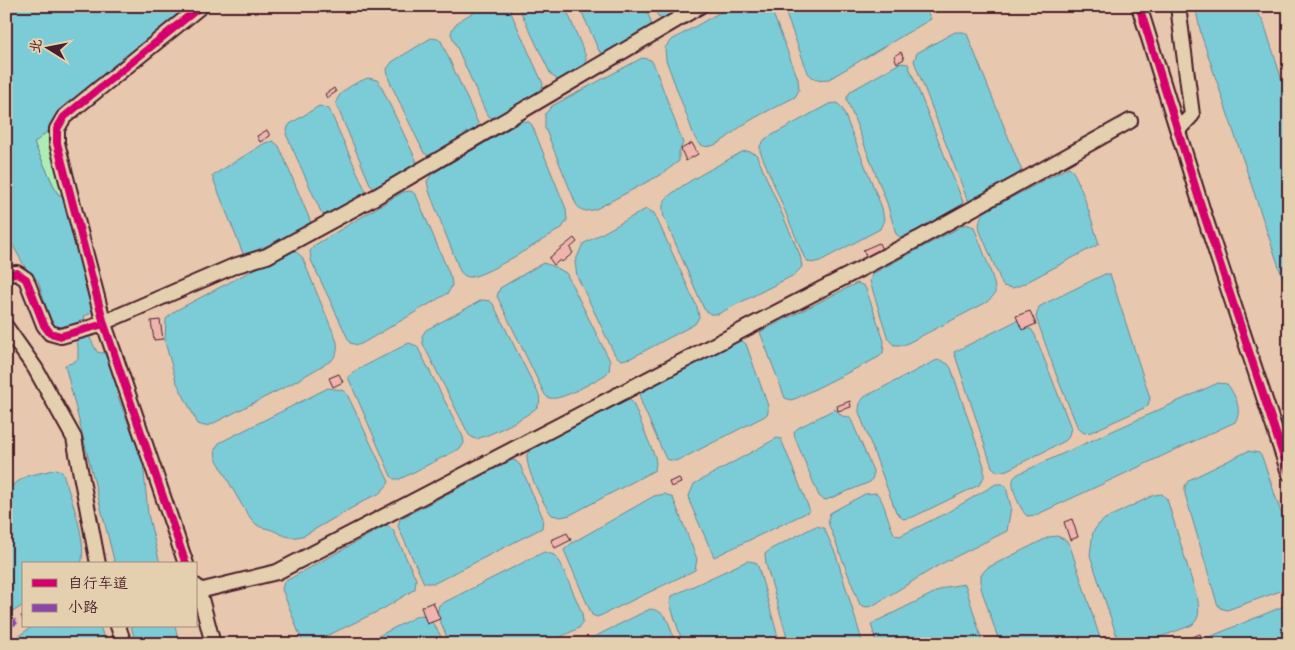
<svg xmlns="http://www.w3.org/2000/svg" width="1295" height="650" font-family="Kalam,'LXGW WenKai TC',sans-serif">
	<style>
		.green { fill: #adedb5; stroke: #7c8670 }
		.water { fill: #7cccd7; stroke: #688792 }
		.building { fill: #efb4ae; stroke: #4a1f2b }
		.lines { fill: none; stroke-linecap: round; stroke-linejoin: round }
		.minor-casing { stroke: #4a1f2b; stroke-width: 18 }
		.minor { stroke: #e4cfae; stroke-width: 14 }
		.quiet { stroke: #8e44ad; stroke-width: 6; stroke-dasharray: 12 6; stroke-linecap: butt }
		.cycleway-casing { stroke: #e4cfae; stroke-width: 11 }
		.cycleway { stroke: #d6006c; stroke-width: 8 }
	</style>
	<rect width="100%" height="100%" fill="#e7c7ae"/>
	<filter id="ink" filterUnits="userSpaceOnUse"><feTurbulence type="fractalNoise" baseFrequency=".02" numOctaves="2"/><feDisplacementMap in="SourceGraphic" scale="10" xChannelSelector="R" yChannelSelector="G"/><feConvolveMatrix kernelMatrix="1 2 1 2 8 2 1 2 1" color-interpolation-filters="sRGB"/></filter>
	<g filter="url(#ink)">
		<path class="green" d="M48 131 68 200 57 193 34 143Z"/>
		<path class="water" d="M6 6H187L58 116 48 131 34 143 57 193 68 200 100 310 84 316 89 336 97 352 101 353 113 350 118 373 117 394 143 462 148 514 160 564H115L65 365 72 363 78 359V346L73 326 58 329 51 323 38 281 25 267 6 233Z
			M485 6H508L543 84 541 92 538 95 492 118 487 115 451 34C452 21 474 13 485 6Z
			M518 6H565L586 57C587 70 572 74 562 80H558L551 75Z
			M579 6H644L650 19 652 28 605 55 599 51Z
			M653 6H693L664 21 658 16Z
			M731 6H770L798 79 799 90 795 97C778 106 760 114 743 125 733 132 723 143 711 146 703 148 699 144 695 138L666 60 665 48 670 41Z
			M783 6H924L931 19 829 79C820 80 814 80 808 73Z
			M1195 6H1250L1263 20 1289 103V297L1201 34Z
			M955 32H963L967 34 1021 169 1020 177 975 202 968 200 966 196 914 61 917 53Z
			M431 38 438 39 441 41 478 123 477 129 433 156H429L424 153 389 80 387 69 392 62Z
			M642 58 651 60 654 65 683 143 679 152V161L662 174 596 209C587 212 581 212 576 204L545 128V114L552 106Z
			M900 63 908 64 963 202 961 208 907 237 901 238 896 234 887 203 847 100V97L851 91Z
			M368 78 377 80 380 84 418 164 379 187H372L370 184 336 104C337 91 357 82 368 78Z
			M837 103 842 108 882 208 884 220 880 229 820 261 811 263 805 259 760 151V146L765 139 829 104Z
			M319 106 329 109 366 192 363 198 324 215 321 212 286 134 288 127 290 124Z
			M522 121 529 122 532 125 566 209 567 220 562 228C543 239 489 275 470 277 466 277 463 275 460 271L429 191 427 181 432 174Z
			M273 141 279 146 312 225 244 256 212 176 265 143Z
			M747 151 756 154 800 255 802 267 794 275 718 314H710L704 309 664 217C663 212 662 207 664 202 669 190 728 160 742 152Z
			M1069 167C1079 174 1094 229 1099 244L1021 285 1013 288 1003 286 980 231C978 222 980 215 988 210Z
			M411 191 416 195 451 278 452 285 448 293 363 343 358 345 350 343 311 260 310 251 315 245 403 192Z
			M646 209 654 213 697 307 699 317 695 324 631 358 621 360 615 355 577 276 575 262 583 244Z
			M966 224 974 227C978 240 997 282 995 293 993 297 990 299 987 302L904 345H894L888 339 872 288 870 281 872 274Z
			M291 250 295 251 302 257 337 342C338 350 337 354 332 360L291 384 210 425 204 426 198 424 176 381 165 342 166 319 175 311Z
			M543 263 553 266 566 273 610 361 609 371 605 375C594 381 562 401 550 398 547 398 545 395 544 393L497 296 500 288Z
			M1105 274H1110L1150 398 1148 405 1144 408 1091 432 1084 433 1078 428 1057 377 1036 317 1039 307 1044 304Z
			M857 283 864 286 866 289 884 341 883 353 879 357 797 398 791 400 785 398 760 332Z
			M482 300 490 301 493 304 539 395C540 399 540 403 538 406 531 415 486 438 475 439L469 435 423 344 422 336 426 330Z
			M1018 320 1022 329H1031L1035 335 1071 428 1068 438 1065 441 1007 470 998 472 992 467 954 352Z
			M740 339 746 344 768 406V413L765 416 683 458 675 461 666 459 642 404 640 397 642 389Z
			M409 343 417 346 463 437 464 443 461 448 400 479H394L391 476 348 377 357 370Z
			M940 360 948 364 951 368 984 466V477L979 485 913 517 903 519 896 512 859 412C859 405 860 400 866 396L935 361Z
			M1218 383 1227 384C1235 394 1243 411 1235 422L1036 515 1027 516C1021 511 1011 488 1013 481 1014 476 1015 477 1018 474Z
			M328 388 342 390 347 394 389 482C383 491 379 495 369 498L305 535C289 540 286 536 272 530 267 528 261 528 257 525 246 517 224 472 216 458L215 449 219 443Z
			M624 399 630 400 633 403 655 457 656 463 655 470 570 515 561 517 552 515C543 505 525 467 527 454L532 449Z
			M835 409 842 416 850 417 873 471V477L870 482 826 500 823 499 819 496 795 438 794 432 798 428Z
			M777 438 781 439 810 511 714 557 690 503 689 496 694 484Z
			M1248 451 1259 453 1262 457 1289 536V588L1227 610 1220 608 1217 603 1185 494V486L1189 480Z
			M512 460 516 461 520 465 543 518 542 528 435 583H424L400 531 398 526 400 519Z
			M57 469 63 473C70 497 88 540 81 564H24V605L14 611 6 607V489L27 476Z
			M996 484H1003L1006 487 1011 507 1007 531 939 565 872 606 867 607 860 605 829 525 828 520 830 513 865 494 876 493C884 498 888 524 895 535L900 536 948 512Z
			M665 494 673 498 697 559 695 570 602 615 597 617 592 615 564 550 572 543 654 496Z
			M1162 494 1167 499 1198 601C1199 611 1200 618 1192 625L1142 644H1121L1118 640 1090 555 1093 532 1098 525 1105 519 1154 495Z
			M387 525 393 530 416 579 415 589 383 609 314 642 309 643 302 641 282 589 284 582Z
			M816 526 824 528 836 555 863 644H789L766 564 765 554 771 549Z
			M1057 536 1066 540 1070 546 1102 644H1000L981 588V575L987 568 1049 537Z
			M544 552 554 555 560 562 582 613 583 622 579 628 546 644H450L437 614 439 605Z
			M747 561 755 562 758 566 780 644H683L671 607 670 603 672 596Z
			M965 584 983 644H877L871 624 946 587Z
			M1289 604V644H1208L1207 638Z
			M650 609C669 611 670 628 675 644H584L588 640Z
			M422 615C433 620 440 633 444 644H363L417 616Z
			M33 626H100L106 644H15L17 637Z
			M131 626H175L179 643 136 644Z"/>
		<path class="building" d="M901 52 904 59 897 63 894 56Z
			M334 88 336 92 327 98 325 94Z
			M267 130 270 136 260 142 257 136Z
			M692 143 698 154 686 161 681 149Z
			M574 238 577 242 570 248 573 253 562 262 560 260 554 265 549 258Z
			M879 243 883 252 868 260 863 250Z
			M1030 311 1036 324 1022 330 1016 316Z
			M160 320 163 339 154 340 151 321Z
			M339 374 343 382 333 387 329 378Z
			M850 401 851 407 838 411 837 406Z
			M679 478 681 483 671 487 669 482Z
			M1072 519 1078 537 1070 540 1064 522Z
			M567 533 571 540 555 548 551 540Z
			M433 602 440 619 427 624 421 607Z
			M1200 634 1203 641 1199 644H1193L1190 638Z"/>
		<g class="lines">
			<defs>
				<path id="minor" d="M1139 6 1204 215 1289 473
					M1178 130 1192 115 1178 6
					M6 274 17 273 26 279 44 325 50 333 61 336 104 324 57 143V129L64 117 201 6
					M104 324 186 564
					M6 327 35 368 74 438 98 564
					M93 327 234 266 267 256 377 196 700 6
					M196 586 199 591 213 644
					M199 591 277 572 918 239 1130 121
					M118 626 124 644"/>
			</defs>
			<use href="#minor" class="minor-casing"/>
			<use href="#minor" class="minor"/>
			<path class="quiet" d="M6 627 24 617"/>
			<defs>
				<path id="cycleway" d="M1139 6 1204 215 1289 473
					M6 274 17 273 26 279 44 325 50 333 61 336 104 324 57 143V129L64 117 201 6
					M104 324 186 564"/>
			</defs>
			<use href="#cycleway" class="cycleway-casing"/>
			<use href="#cycleway" class="cycleway"/>
		</g>
	</g>
	<rect width="1295" height="650" fill="none" stroke="#e4cfae" stroke-width="25"/>
	<rect x="12" y="12" width="1270" height="625" fill="none" stroke="#4a1f2b" stroke-width="2" filter="url(#ink)"/>
	<rect x="22" y="562" width="175" height="65" fill="#e4cfae" stroke="#a6897a"/>
	<rect x="32" y="579" width="25" height="8" fill="#d6006c" stroke="#a6897a"/>
	<text x="68" y="588" font-size="15" fill="#4a1f2b">自行车道</text>
	<rect x="32" y="604" width="25" height="8" fill="#8e44ad" stroke="#a6897a"/>
	<text x="68" y="612" font-size="15" fill="#4a1f2b">小路</text>
	<g transform="translate(48 48) rotate(280)" stroke="#e4cfae" stroke-width="4" paint-order="stroke">
	<path d="M0-4L9 19L0 12L-9 19Z" fill="#4a1f2b"/>
	<text y="-8" font-size="14" font-weight="bold" text-anchor="middle" fill="#4a1f2b">北</text>
	</g>
</svg>
